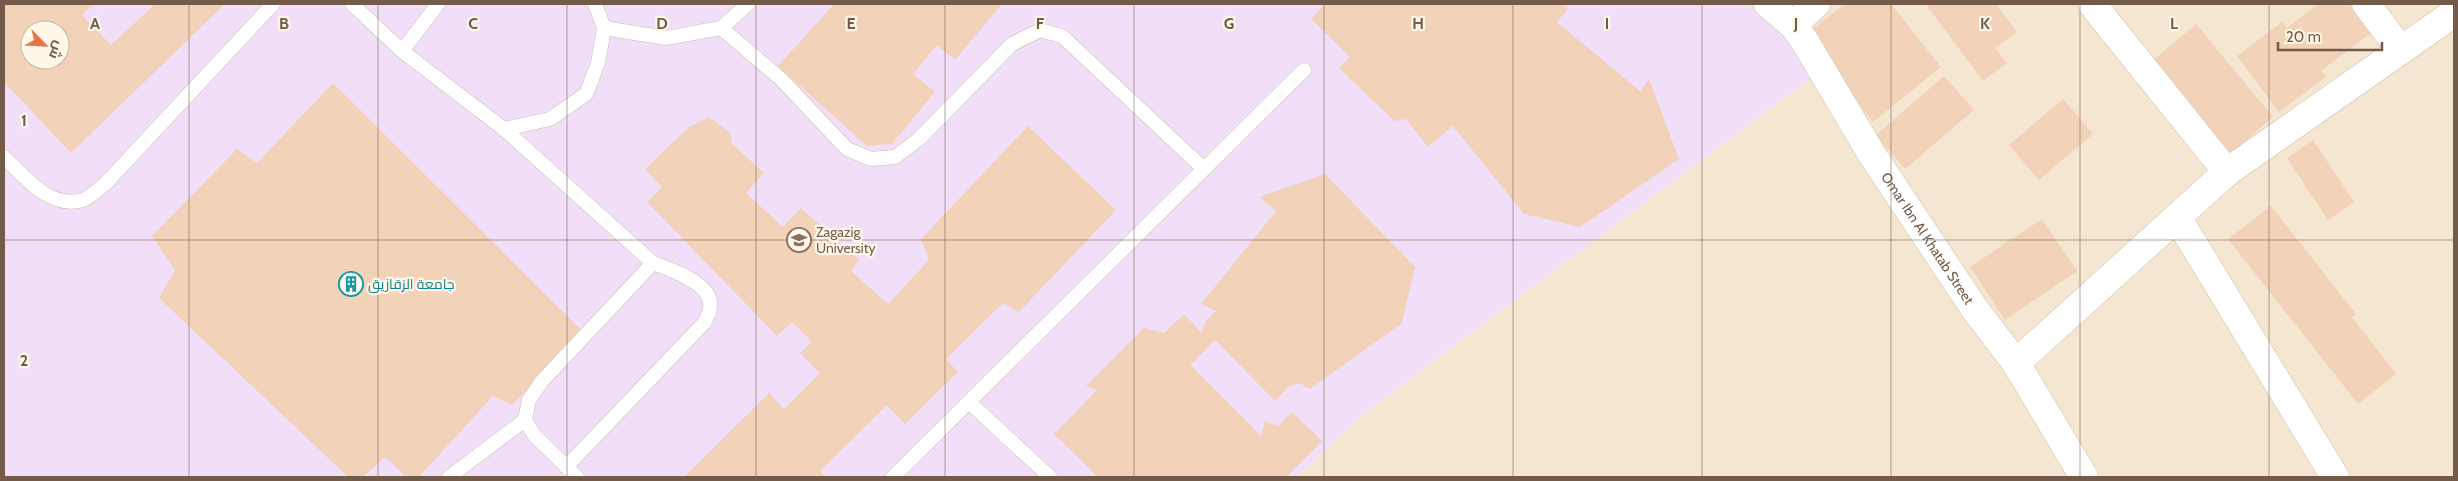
<svg xmlns="http://www.w3.org/2000/svg" width="2458" height="481" font-family="Cabin,Cairo,sans-serif">
	<style>
		.residential { fill: #f4e6d0; fill-rule: evenodd }
		.education { fill: #f1dff9; fill-rule: evenodd }
		.building { fill: #f2d3b9; fill-rule: evenodd }
		.lines { fill: none; stroke-linecap: round; stroke-linejoin: round }
		.lane-casing { stroke: #d0beac; stroke-width: 15 }
		.street-casing { stroke: #d0beac; stroke-width: 29 }
		.lane { stroke: #fff; stroke-width: 14 }
		.street { stroke: #fff; stroke-width: 28 }
		.grid { fill: none; stroke: #745a48; stroke-width: 1; stroke-opacity: 0.55 }
		.labels { text-anchor: middle; stroke-width: 4.5; stroke-linejoin: round; paint-order: stroke }
		.education-label { font-size: 14px; fill: #785e54; stroke: #fff7e8; text-anchor: start }
		.street-label { font-size: 14px; fill: #745a48; stroke: #fff7e8 }
		.culture-label { font-size: 14px; fill: #0d838f; stroke: #fff7e8; text-anchor: start }
		.grid-label { font-size: 16px; text-anchor: middle; font-weight: bold; fill: #745a48; stroke: #fff7e8; stroke-width: 4.5; stroke-linejoin: round; paint-order: stroke }
	</style>
	<rect width="100%" height="100%" fill="#fcf4e2"/>
	<path class="residential" d="M4 4H2454V477H4ZM30 30H60V60H30Z"/>
	<path class="education" d="M4 4H1747L1797 46 1820 71 1370 409 1297 477H4ZM30 30H60V60H30Z"/>
	<path class="building" d="M4 4H94L82 15 111 45 155 4H225L71 153 4 82ZM30 30H60V60H30Z
		M834 4H1002L955 60 937 45 913 74 935 92 892 144 867 146 778 66Z
		M1325 4H1562L1568 9 1557 22 1640 91 1649 79 1679 159 1580 227 1524 214 1453 126 1428 147 1406 119 1394 121 1339 68 1350 57 1311 19Z
		M1844 4H1891L1941 67 1873 122 1804 36Z
		M1929 4H1996L2017 32 1995 48 2007 63 1983 81 1927 6Z
		M2318 4H2349L2371 33 2321 71 2326 77 2279 112 2237 56 2282 22 2287 28Z
		M2196 24 2273 117 2228 156 2150 63Z
		M1944 76 1974 110 1905 169 1876 135Z
		M333 83 583 332 512 405 493 396 419 477H406L385 457 363 477H348L159 298 175 270 152 236 237 149 257 163Z
		M2063 99 2093 134 2039 180 2009 145Z
		M709 117 730 133 732 144 764 173 746 193 783 227 801 208 859 260 851 271 888 304 929 260 921 239 1028 126 1116 210 1019 312 1003 303 946 359 958 372 905 424 887 405 820 471 826 477H684L769 393 784 409 820 373 800 353 812 342 792 322 777 336 647 202 662 187 645 169 689 127Z
		M2313 140 2354 202 2328 220 2287 158Z
		M1325 174 1415 267 1402 323 1310 389 1299 383 1288 387 1275 401 1215 340 1190 365 1261 436 1265 421 1278 426 1292 412 1322 441 1286 477H1098L1054 434 1097 390 1086 386 1144 328 1164 333 1184 314 1202 333 1205 322 1216 311 1201 304 1276 211 1259 197Z
		M2271 206 2356 314 2352 317 2396 374 2358 404 2228 239Z
		M2042 219 2077 271 2005 320 1970 267Z"/>
	<g class="lines">
		<defs>
			<path id="lane" d="M352 4 402 51 504 129 653 263 542 381 529 400 525 420 534 435 577 477
				M604 28 666 38 721 28 748 4
				M721 28 781 79 847 149 871 159 895 157 919 139 1012 44 1040 30 1062 36 1204 169
				M402 51 438 4
				M504 129 550 119 586 94 598 63 604 28 595 4
				M4 157C24 176 50 210 83 200 90 197 99 189 105 184L273 4
				M969 402 1050 477
				M566 467 704 323C706 319 710 313 710 308 715 284 670 269 653 263
				M449 477 525 420
				M893 477 1304 70"/>
			<g id="street">
				<path id="s1" d="M1768 4 1793 25 1804 40 1871 153 1976 311 2016 363 2084 477"/>
				<path d="M2092 4 2227 172"/>
				<path d="M2366 4 2401 50"/>
				<path d="M1793 25 1816 4"/>
				<path d="M2177 217 2335 477"/>
				<path d="M2016 363 2227 172 2454 13"/>
			</g>
		</defs>
		<use href="#lane" class="lane-casing"/>
		<use href="#street" class="street-casing"/>
		<use href="#lane" class="lane"/>
		<use href="#street" class="street"/>
	</g>
	<path class="grid" d="M189 4V477M378 4V477M567 4V477M756 4V477M945 4V477M1134 4V477M1324 4V477M1513 4V477M1702 4V477M1891 4V477M2080 4V477M2269 4V477M4 240H2454"/>
	<defs>
		<symbol id="university-ring" viewBox="-11 -11 22 22"><circle r="9.5" fill="#fff7e8" stroke="#8d6e63" stroke-width="1.5"/><path d="M0-5L7-2L0 1L-7-2ZM-4 1L0 2.5L4 1V4Q0 6-4 4Z" fill="#8d6e63"/></symbol>
		<symbol id="building-ring" viewBox="-11 -11 22 22"><circle r="9.5" fill="#fff7e8" stroke="#0f9aa8" stroke-width="1.5"/><path d="M-4-6H4V6H1V3H-1V6H-4ZM-2.5-4.3h1.7v1.8h-1.7ZM.8-4.3h1.7v1.8H.8ZM-2.5-1h1.7V.8h-1.7ZM.8-1h1.7V.8H.8Z" fill="#0f9aa8"/></symbol>
	</defs>
	<g fill-rule="evenodd">
		<use href="#university-ring" x="785" y="226" width="28" height="28"/>
		<use href="#building-ring" x="337" y="270" width="28" height="28"/>
	</g>
	<g class="labels">
		<g class="education-label">
			<text x="816" y="237">Zagazig<tspan x="816" dy="16">University</tspan></text>
		</g>
		<g class="street-label">
			<text dy="5" stroke="none"><textPath href="#s1" startOffset="285">Omar Ibn Al Khatab Street</textPath></text>
		</g>
		<g class="culture-label">
			<text x="368" y="289">جامعة الزقازيق</text>
		</g>
	</g>
	<g class="grid-label">
		<text x="95" y="29">A</text>
		<text x="284" y="29">B</text>
		<text x="473" y="29">C</text>
		<text x="662" y="29">D</text>
		<text x="851" y="29">E</text>
		<text x="1040" y="29">F</text>
		<text x="1229" y="29">G</text>
		<text x="1418" y="29">H</text>
		<text x="1607" y="29">I</text>
		<text x="1796" y="29">J</text>
		<text x="1985" y="29">K</text>
		<text x="2174" y="29">L</text>
		<text x="24" y="126">1</text>
		<text x="24" y="366">2</text>
	</g>
	<rect width="2458" height="481" fill="none" stroke="#745a48" stroke-width="10"/>
	<g transform="translate(45 45) rotate(114)"><circle r="24" fill="#fff7e8" stroke="#c7b8a8"/>
	<path d="M0-4L9 19L0 12L-9 19Z" fill="#e97345"/>
	<text y="-8" font-size="14" font-weight="bold" text-anchor="middle" fill="#745a48">ش</text>
	</g>
	<path d="M2278 42v8h104v-8" fill="none" stroke="#745a48" stroke-width="2.5"/>
	<text x="2286" y="42" font-size="15" fill="#745a48" stroke="#fff7e8" stroke-width="4" paint-order="stroke">20 m</text>
</svg>
